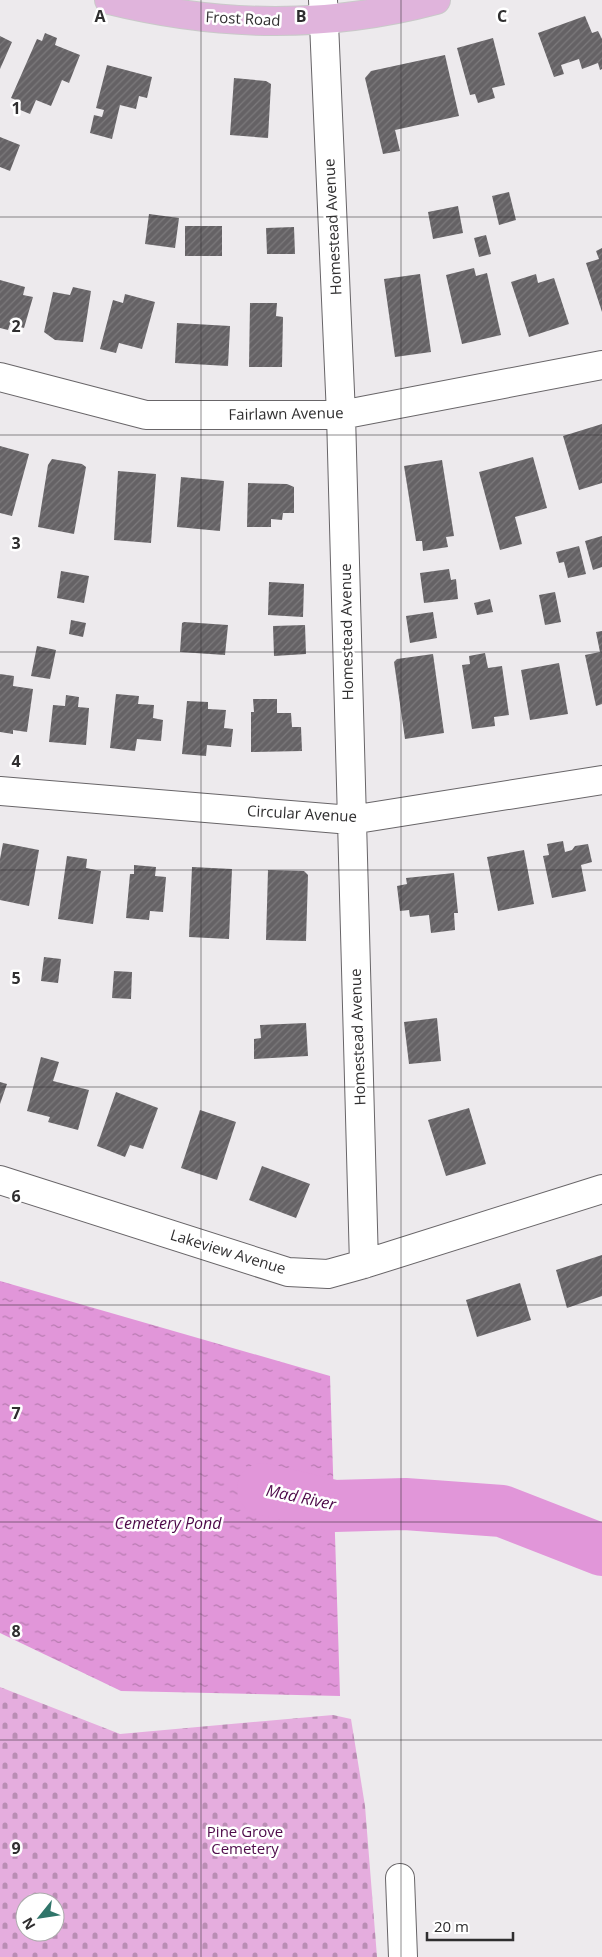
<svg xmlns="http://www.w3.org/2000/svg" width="602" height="1957" font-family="'Open Sans',sans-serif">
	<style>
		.cemetery { fill: url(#cemetery-stones); fill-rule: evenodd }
		.water { fill: url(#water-ripples) }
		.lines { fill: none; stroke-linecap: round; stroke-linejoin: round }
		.river { stroke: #e196d9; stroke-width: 52 }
		.building { fill: url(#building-hatch) }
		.minor-casing { stroke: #686568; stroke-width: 30 }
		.major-casing { stroke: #c9c9c9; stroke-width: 30 }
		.minor { stroke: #fff; stroke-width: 28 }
		.major { stroke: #e0b4dc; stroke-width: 28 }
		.grid { fill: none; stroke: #2f2e2f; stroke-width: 1; stroke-opacity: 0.55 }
		.labels { text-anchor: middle; stroke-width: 5; stroke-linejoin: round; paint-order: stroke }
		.street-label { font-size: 15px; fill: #2f2e2f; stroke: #fff }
		.park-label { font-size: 15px; fill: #4f0c4b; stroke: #fff }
		.water-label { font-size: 16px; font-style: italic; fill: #4c0848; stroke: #fff }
		.grid-label { font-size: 16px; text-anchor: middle; font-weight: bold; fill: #2f2e2f; stroke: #fff; stroke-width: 5; stroke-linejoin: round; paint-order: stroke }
	</style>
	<defs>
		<pattern id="cemetery-stones" width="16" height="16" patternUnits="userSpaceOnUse" patternTransform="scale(1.25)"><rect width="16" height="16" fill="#e5adde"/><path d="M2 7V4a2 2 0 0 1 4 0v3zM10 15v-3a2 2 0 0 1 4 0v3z" fill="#ba8db4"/></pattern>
		<pattern id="water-ripples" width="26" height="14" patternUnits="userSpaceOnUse" patternTransform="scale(1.25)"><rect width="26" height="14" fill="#e196d9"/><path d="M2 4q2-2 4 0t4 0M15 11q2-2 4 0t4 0" fill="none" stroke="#b77bb0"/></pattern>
		<pattern id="building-hatch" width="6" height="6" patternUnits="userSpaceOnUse" patternTransform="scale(1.25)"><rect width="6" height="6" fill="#656265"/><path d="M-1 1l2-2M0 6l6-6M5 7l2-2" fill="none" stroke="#7c7a7c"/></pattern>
	</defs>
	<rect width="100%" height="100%" fill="#edeaed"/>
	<path class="cemetery" d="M0 1687 120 1734 333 1715 351 1719 365 1806 377 1957H0ZM25 1902H55V1932H25Z"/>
	<path class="water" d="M0 1281 330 1376 340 1696 121 1691 0 1633Z"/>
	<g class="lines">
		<path class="river" d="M263 1489 334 1506 405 1504 502 1511 602 1550"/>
	</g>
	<path class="building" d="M585 16 592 33 598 31 602 39V69L600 70 598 63 582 69 579 59 561 65 564 74 554 77 538 33Z
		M45 33 57 38 55 45 80 55 69 83 62 80 51 106 36 100 30 114 18 109 21 102 11 98 37 39 42 41Z
		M0 36 12 42 0 69Z
		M493 38 505 85 492 88 495 98 478 103 475 94 470 95 457 48Z
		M445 55 459 116 395 130 400 151 383 154 365 78 371 71Z
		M107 65 152 77 147 98 139 96 136 109 120 105 112 139 90 133 94 115 102 117 104 110 96 108Z
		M234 78 266 81 271 84 268 138 230 135Z
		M0 137 20 145 10 171 0 167Z
		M509 192 516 220 499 225 492 196Z
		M458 206 463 233 433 239 428 212Z
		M149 214 179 218 175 248 145 244Z
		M185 226H222V256H185Z
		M294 227 295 254H267L266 228Z
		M486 235 491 254 479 257 474 238Z
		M602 248V312L586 263 599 259 596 251Z
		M474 268 476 276 487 273 501 335 462 344 446 275Z
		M420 274 431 352 395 357 384 279Z
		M536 274 538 283 554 278 569 324 529 337 511 282Z
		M0 280 25 287 23 295 33 297 24 328 10 324 8 330 0 328Z
		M73 287 91 291 83 342 55 340 44 332 53 292 70 295Z
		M125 294 155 302 142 349 119 343 116 353 100 349 113 300 123 303Z
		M250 303H277L276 316 283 317 282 367H249Z
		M177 323 230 326 228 366 175 363Z
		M602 424V483L579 490 563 436Z
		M0 446 29 454 12 516 0 513Z
		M533 457 547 508 515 517 522 544 500 550 479 472Z
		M52 459 82 464 86 467 74 534 38 527 48 465Z
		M442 460 454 536 446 537 448 547 423 551 422 541H416L404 466Z
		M118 471 156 474 151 543 114 540Z
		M181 477 224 481 220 531 177 527Z
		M248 483 287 484 294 487V513H283L282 520 271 519V527H247Z
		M602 536V567L593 570 585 541Z
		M579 546 586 574 568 578 564 562 559 563 556 552Z
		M449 569 451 580 456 579 458 599 424 603 420 573Z
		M61 571 89 576 84 603 57 598Z
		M269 582 304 584 303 617 268 615Z
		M555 592 561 622 545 625 539 595Z
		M490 599 493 612 477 615 474 603Z
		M433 612 437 638 410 643 406 616Z
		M71 620 86 623 83 637 69 634Z
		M184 622 228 625 225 655 180 652 182 623Z
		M305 625 306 654 274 656 273 626Z
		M602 631V704L596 706 585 655 600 652 596 632Z
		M37 646 56 650 50 679 31 676Z
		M485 653 488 668 502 666 509 715 494 717 495 726 472 729 462 665 470 664 469 656Z
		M433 654 444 733 405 739 394 662 397 659Z
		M559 663 568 714 530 720 521 670Z
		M0 674 14 676 13 686 33 689 27 732 13 730V734L0 732Z
		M116 694 139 696 138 704 154 705 153 718 163 720 161 741 137 739 135 751 110 748Z
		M66 695 79 697 78 707 89 708 86 745 49 742 53 705 65 706Z
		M253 699H277V713H291L292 727H301L302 751 251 752V712H254Z
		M187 701 208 702V709L226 710 224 728 233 729 231 747 207 745 206 756 182 754Z
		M563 841 565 852 572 850 575 846 588 844 592 862 581 865 586 891 552 898 543 856 549 855 547 844Z
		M3 843 39 850 29 906 0 900V859Z
		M524 850 534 904 498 911 487 857Z
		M67 856 87 859 86 868 101 871 93 924 58 919Z
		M134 865 156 867 155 876 166 877 163 912 150 911 149 920 126 918 130 874H134Z
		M192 867 232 869 229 939 189 937Z
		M268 870 304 871 308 875 306 941 266 940Z
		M454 873 458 913H454L455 930 431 933 429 915 410 917 409 910 400 911 397 886 407 884 406 878Z
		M44 957 61 959 58 983 41 981Z
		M114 971 132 972 131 999 112 998Z
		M437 1018 441 1061 409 1064 404 1022Z
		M306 1023 308 1056 254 1059V1039L261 1038 260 1025Z
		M41 1057 59 1062 53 1081 89 1090 78 1130 48 1122 50 1117 27 1111Z
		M0 1082 7 1084 0 1104Z
		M116 1092 158 1108 143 1149 130 1145 125 1157 97 1146Z
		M469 1108 486 1164 446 1176 428 1120Z
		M200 1110 236 1122 217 1180 181 1168Z
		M262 1166 310 1184 296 1218 249 1200Z
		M602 1255V1296L567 1308 556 1270Z
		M520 1283 531 1320 477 1337 466 1300Z"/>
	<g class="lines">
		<defs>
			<path id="minor" d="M323 0 341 415 364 1264
				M0 377 146 415H341L602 365
				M0 791 351 820 602 780
				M0 1180 288 1272 328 1274 364 1264 602 1189
				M400 1878 403 1957"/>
			<path id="major" d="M109 0C218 27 327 29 436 0"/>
		</defs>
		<use href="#minor" class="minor-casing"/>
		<use href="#major" class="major-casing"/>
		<use href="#minor" class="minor"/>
		<use href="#major" class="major"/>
	</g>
	<path class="grid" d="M201 0V1957M401 0V1957M0 217H602M0 435H602M0 652H602M0 870H602M0 1087H602M0 1305H602M0 1522H602M0 1740H602"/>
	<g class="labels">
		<g class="street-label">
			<text transform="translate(243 19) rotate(3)" y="5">Frost Road</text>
			<text transform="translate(333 227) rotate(-93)" y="5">Homestead Avenue</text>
			<text transform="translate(286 414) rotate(-1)" y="5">Fairlawn Avenue</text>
			<text transform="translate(347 632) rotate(-91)" y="5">Homestead Avenue</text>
			<text transform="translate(302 814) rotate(3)" y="5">Circular Avenue</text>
			<text transform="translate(358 1037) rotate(-92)" y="5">Homestead Avenue</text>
			<text transform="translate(228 1252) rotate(17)" y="5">Lakeview Avenue</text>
		</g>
		<g class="park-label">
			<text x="245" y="1837">Pine Grove<tspan x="245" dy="17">Cemetery</tspan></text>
		</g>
		<g class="water-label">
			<text transform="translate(301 1497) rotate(12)" y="6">Mad River</text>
			<text x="168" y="1529">Cemetery Pond</text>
		</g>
	</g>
	<g class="grid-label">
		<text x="100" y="22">A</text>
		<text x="301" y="22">B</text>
		<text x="502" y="22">C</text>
		<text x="16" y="114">1</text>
		<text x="16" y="332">2</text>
		<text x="16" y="549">3</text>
		<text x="16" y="767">4</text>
		<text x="16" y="984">5</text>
		<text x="16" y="1202">6</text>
		<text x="16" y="1419">7</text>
		<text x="16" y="1637">8</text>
		<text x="16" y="1854">9</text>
	</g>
	<g transform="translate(40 1917) rotate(240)"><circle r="24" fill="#ffffff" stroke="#acabac"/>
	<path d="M0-4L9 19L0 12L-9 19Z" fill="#30756a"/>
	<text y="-8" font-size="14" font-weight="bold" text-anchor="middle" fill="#2f2e2f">N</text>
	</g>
	<path d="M427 1932v8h86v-8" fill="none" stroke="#2f2e2f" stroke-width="2.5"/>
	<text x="434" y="1932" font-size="15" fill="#2f2e2f" stroke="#ffffff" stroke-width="4" paint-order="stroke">20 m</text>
</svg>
